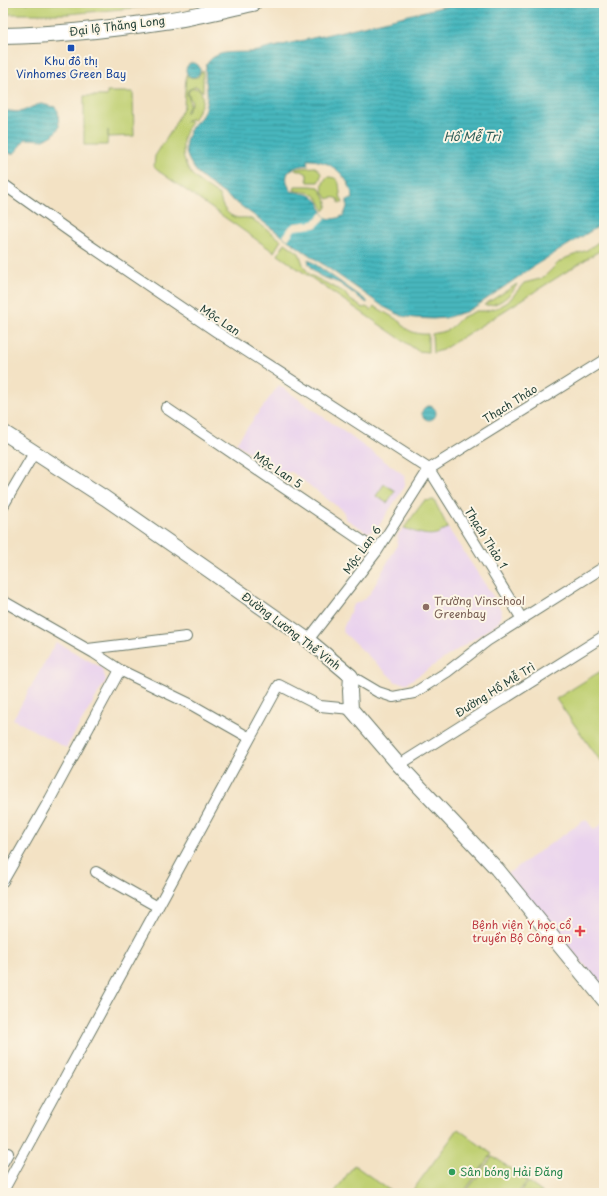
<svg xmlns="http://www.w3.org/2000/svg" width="607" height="1196" font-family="'Playpen Sans',sans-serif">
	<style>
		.built { fill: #e9d2ee }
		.green { fill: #c0d073; stroke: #708654 }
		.water { fill: url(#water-rules); stroke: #337a79; fill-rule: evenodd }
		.pier { fill: #f3e2c4 }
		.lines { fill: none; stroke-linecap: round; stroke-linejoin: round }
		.street-casing { stroke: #697766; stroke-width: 12 }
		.secondary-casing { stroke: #697766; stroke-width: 16 }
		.primary-casing { stroke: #697766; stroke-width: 18 }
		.street { stroke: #fff; stroke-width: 10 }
		.secondary { stroke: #fff; stroke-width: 14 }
		.primary { stroke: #fff; stroke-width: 16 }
		.transit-dot { fill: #1a4fb4; stroke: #fcf5e5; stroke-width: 1.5 }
		.education-dot { fill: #8d6e63; stroke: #fcf5e5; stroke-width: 1.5 }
		.health-dot { fill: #e0444e; stroke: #fcf5e5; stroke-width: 1.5 }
		.leisure-dot { fill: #2e9e5b; stroke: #fcf5e5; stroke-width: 1.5 }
		.labels { text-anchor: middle; stroke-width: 4; stroke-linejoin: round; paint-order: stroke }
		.street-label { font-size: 11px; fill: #1f3d34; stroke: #fcf5e5 }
		.transit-label { font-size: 11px; fill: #164399; stroke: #fcf5e5 }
		.education-label { font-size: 11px; fill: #785e54; stroke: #fcf5e5; text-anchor: start }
		.health-label { font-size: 11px; fill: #be3a42; stroke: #fcf5e5; text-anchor: end }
		.leisure-label { font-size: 11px; fill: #27864d; stroke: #fcf5e5; text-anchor: start }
		.water-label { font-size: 12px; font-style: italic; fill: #295c56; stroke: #fcf5e5 }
	</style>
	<defs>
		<pattern id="water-rules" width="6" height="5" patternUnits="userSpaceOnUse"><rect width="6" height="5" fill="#47b7be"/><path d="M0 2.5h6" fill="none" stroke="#3b969b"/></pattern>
	</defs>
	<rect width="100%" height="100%" fill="#fcf5e5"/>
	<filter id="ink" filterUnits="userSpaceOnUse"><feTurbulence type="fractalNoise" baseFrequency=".025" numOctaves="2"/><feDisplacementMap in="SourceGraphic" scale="8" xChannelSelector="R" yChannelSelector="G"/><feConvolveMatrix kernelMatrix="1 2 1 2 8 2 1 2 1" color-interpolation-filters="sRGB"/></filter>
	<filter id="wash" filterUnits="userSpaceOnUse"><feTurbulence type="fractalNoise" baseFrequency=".012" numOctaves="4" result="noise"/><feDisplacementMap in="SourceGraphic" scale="16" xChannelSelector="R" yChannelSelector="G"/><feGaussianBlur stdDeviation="0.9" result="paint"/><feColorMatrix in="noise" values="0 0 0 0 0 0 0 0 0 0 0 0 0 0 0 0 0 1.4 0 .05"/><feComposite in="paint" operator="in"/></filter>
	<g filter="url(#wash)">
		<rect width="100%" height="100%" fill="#f3e2c4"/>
		<path class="built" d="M279 385 404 475 405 486 376 530 367 532 346 519 343 511 292 472H277L236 443Z
			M404 528 418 533 428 535H436L448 528 502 610 499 622 407 683 396 682 342 631 353 605 366 598 371 592 397 545 398 534Z
			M56 642 102 668 106 680 66 748 13 719Z
			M586 819 594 830 604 822V988L507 874Z"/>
		<path class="green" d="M3 3H186L68 14H3Z
			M203 71V92L199 88 196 86 188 90 187 93C190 102 192 105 185 112H187L192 102C191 100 190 98 189 96 186 89 194 87 199 89 207 98 199 110 193 120L190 118 189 120 185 122 189 121 191 122C185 130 182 139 183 149 183 174 201 183 220 196 221 206 227 216 238 218 242 218 247 217 251 219 260 223 272 234 281 240L274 252 157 170 154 167 155 156 172 130 184 106 186 75C190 78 193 78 198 77L201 72Z
			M107 92H133L134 136 108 137V130L107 145H84V96H107Z
			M315 167C321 171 323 175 318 182H308L307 179V174L302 171H297L295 169 301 168Z
			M327 177C340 177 339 183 340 193 340 197 342 200 343 203H339V200C336 197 332 197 328 199 322 192 320 185 327 177Z
			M295 186H311L319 187 327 202V207L324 211C322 204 318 195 310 193 305 191 299 192 294 190Z
			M604 238V248L442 350 433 353 432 334 446 331 453 326 461 318 476 311H486L499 307 508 302 524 283 540 279 546 275 558 263 566 258 587 250Z
			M285 243 299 253 304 267 310 275 344 292 349 299 363 308 366 307 371 310 374 306 401 322C404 331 418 335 428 334V352L418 351 278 255Z
			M517 284C511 296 497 307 484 305Z
			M384 484 395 491 387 503 376 496Z
			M434 500 448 528C444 530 440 533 436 534 426 537 413 531 404 528L424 501Z
			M604 669V766L556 699Z
			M458 1129 492 1154 463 1193H417L413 1190Z
			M493 1156 527 1181 518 1193H465Z
			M354 1165 392 1192V1193H334Z
			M528 1182 543 1193H520Z"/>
		<path class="water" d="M458 3H604V223L537 264 478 305 465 312 445 318 433 319 415 318 402 316 384 307 288 240 201 177C187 161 179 146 193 126 196 122 201 118 203 114 205 110 206 104 207 99 209 88 201 69 209 61 219 50 235 53 249 52 253 52 257 51 261 50 327 35 392 19 458 3ZM307 160C330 159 350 176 353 199L347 200V207L344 215 338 218 333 219 326 218 322 212 319 202 313 197 310 195 291 191C280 173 291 166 308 165Z
			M186 70a7 7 0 1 1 14 0a7 7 0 1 1-14 0Z
			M41 104 55 107 58 111 59 128 53 135 44 140 26 139C16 146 19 159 3 151V111C10 110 16 113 23 111 29 109 34 105 41 104Z
			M308 259 367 301V303L339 283 320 276 314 271 309 264Z
			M422 413a7 7 0 1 1 14 0a7 7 0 1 1-14 0Z"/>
		<path class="pier" d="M322 212 326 218 317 227 314 228 295 230 288 240 283 236 290 226 295 223 313 221Z"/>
	</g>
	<g filter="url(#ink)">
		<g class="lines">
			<defs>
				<path id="street" d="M3 184 86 243 217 332 429 469 522 619
					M166 408 377 551
					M3 506 34 453
					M3 601 94 653 120 670 192 705 250 738
					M308 640 377 551 429 469 604 360
					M88 649 186 637
					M351 676 378 692 393 697 414 693 447 672 487 641 604 567
					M399 765 604 636
					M96 872 158 907
					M3 881 50 799 120 670
					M3 1162 8 1153
					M3 1191 279 685 320 706 351 709"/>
				<path id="secondary" d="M3 432 105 498 210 571 308 640 351 676 350 691 351 709 399 765 497 869 604 1000"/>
				<path id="primary" d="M3 36C57 35 111 29 164 21 194 17 224 9 253 3"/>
			</defs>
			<use href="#street" class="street-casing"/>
			<use href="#secondary" class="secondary-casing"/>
			<use href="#primary" class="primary-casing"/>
			<use href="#street" class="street"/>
			<use href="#secondary" class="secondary"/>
			<use href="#primary" class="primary"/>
		</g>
	</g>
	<rect class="transit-dot" x="67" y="44" width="8" height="8" rx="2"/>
	<circle class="education-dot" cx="426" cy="607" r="4"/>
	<path class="health-dot" d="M578 925h4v4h4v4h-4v4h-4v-4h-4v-4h4z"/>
	<circle class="leisure-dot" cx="452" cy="1172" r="4"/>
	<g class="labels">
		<g class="street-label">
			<text transform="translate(117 26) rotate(-7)" y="4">Đại lộ Thăng Long</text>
			<text transform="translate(220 320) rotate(34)" y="4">Mộc Lan</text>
			<text transform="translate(510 404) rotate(-32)" y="4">Thạch Thảo</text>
			<text transform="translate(278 470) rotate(34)" y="4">Mộc Lan 5</text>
			<text transform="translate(486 538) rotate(58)" y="4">Thạch Thảo 1</text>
			<text transform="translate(362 550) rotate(-54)" y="4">Mộc Lan 6</text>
			<text transform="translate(291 631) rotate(37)" y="4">Đường Lương Thế Vinh</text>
			<text transform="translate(495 690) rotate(-32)" y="4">Đường Hồ Mễ Trì</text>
		</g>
		<g class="transit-label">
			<text x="71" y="65">Khu đô thị<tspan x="71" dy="13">Vinhomes Green Bay</tspan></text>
		</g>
		<g class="education-label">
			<text x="434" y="605">Trường Vinschool<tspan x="434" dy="13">Greenbay</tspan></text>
		</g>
		<g class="health-label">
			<text x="571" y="929">Bệnh viện Y học cổ<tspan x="571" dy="13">truyền Bộ Công an</tspan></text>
		</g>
		<g class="leisure-label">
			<text x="460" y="1176">Sân bóng Hải Đăng</text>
		</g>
		<g class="water-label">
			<text x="472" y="141">Hồ Mễ Trì</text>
		</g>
	</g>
	<rect width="607" height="1196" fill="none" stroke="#fcf5e5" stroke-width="16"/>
</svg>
